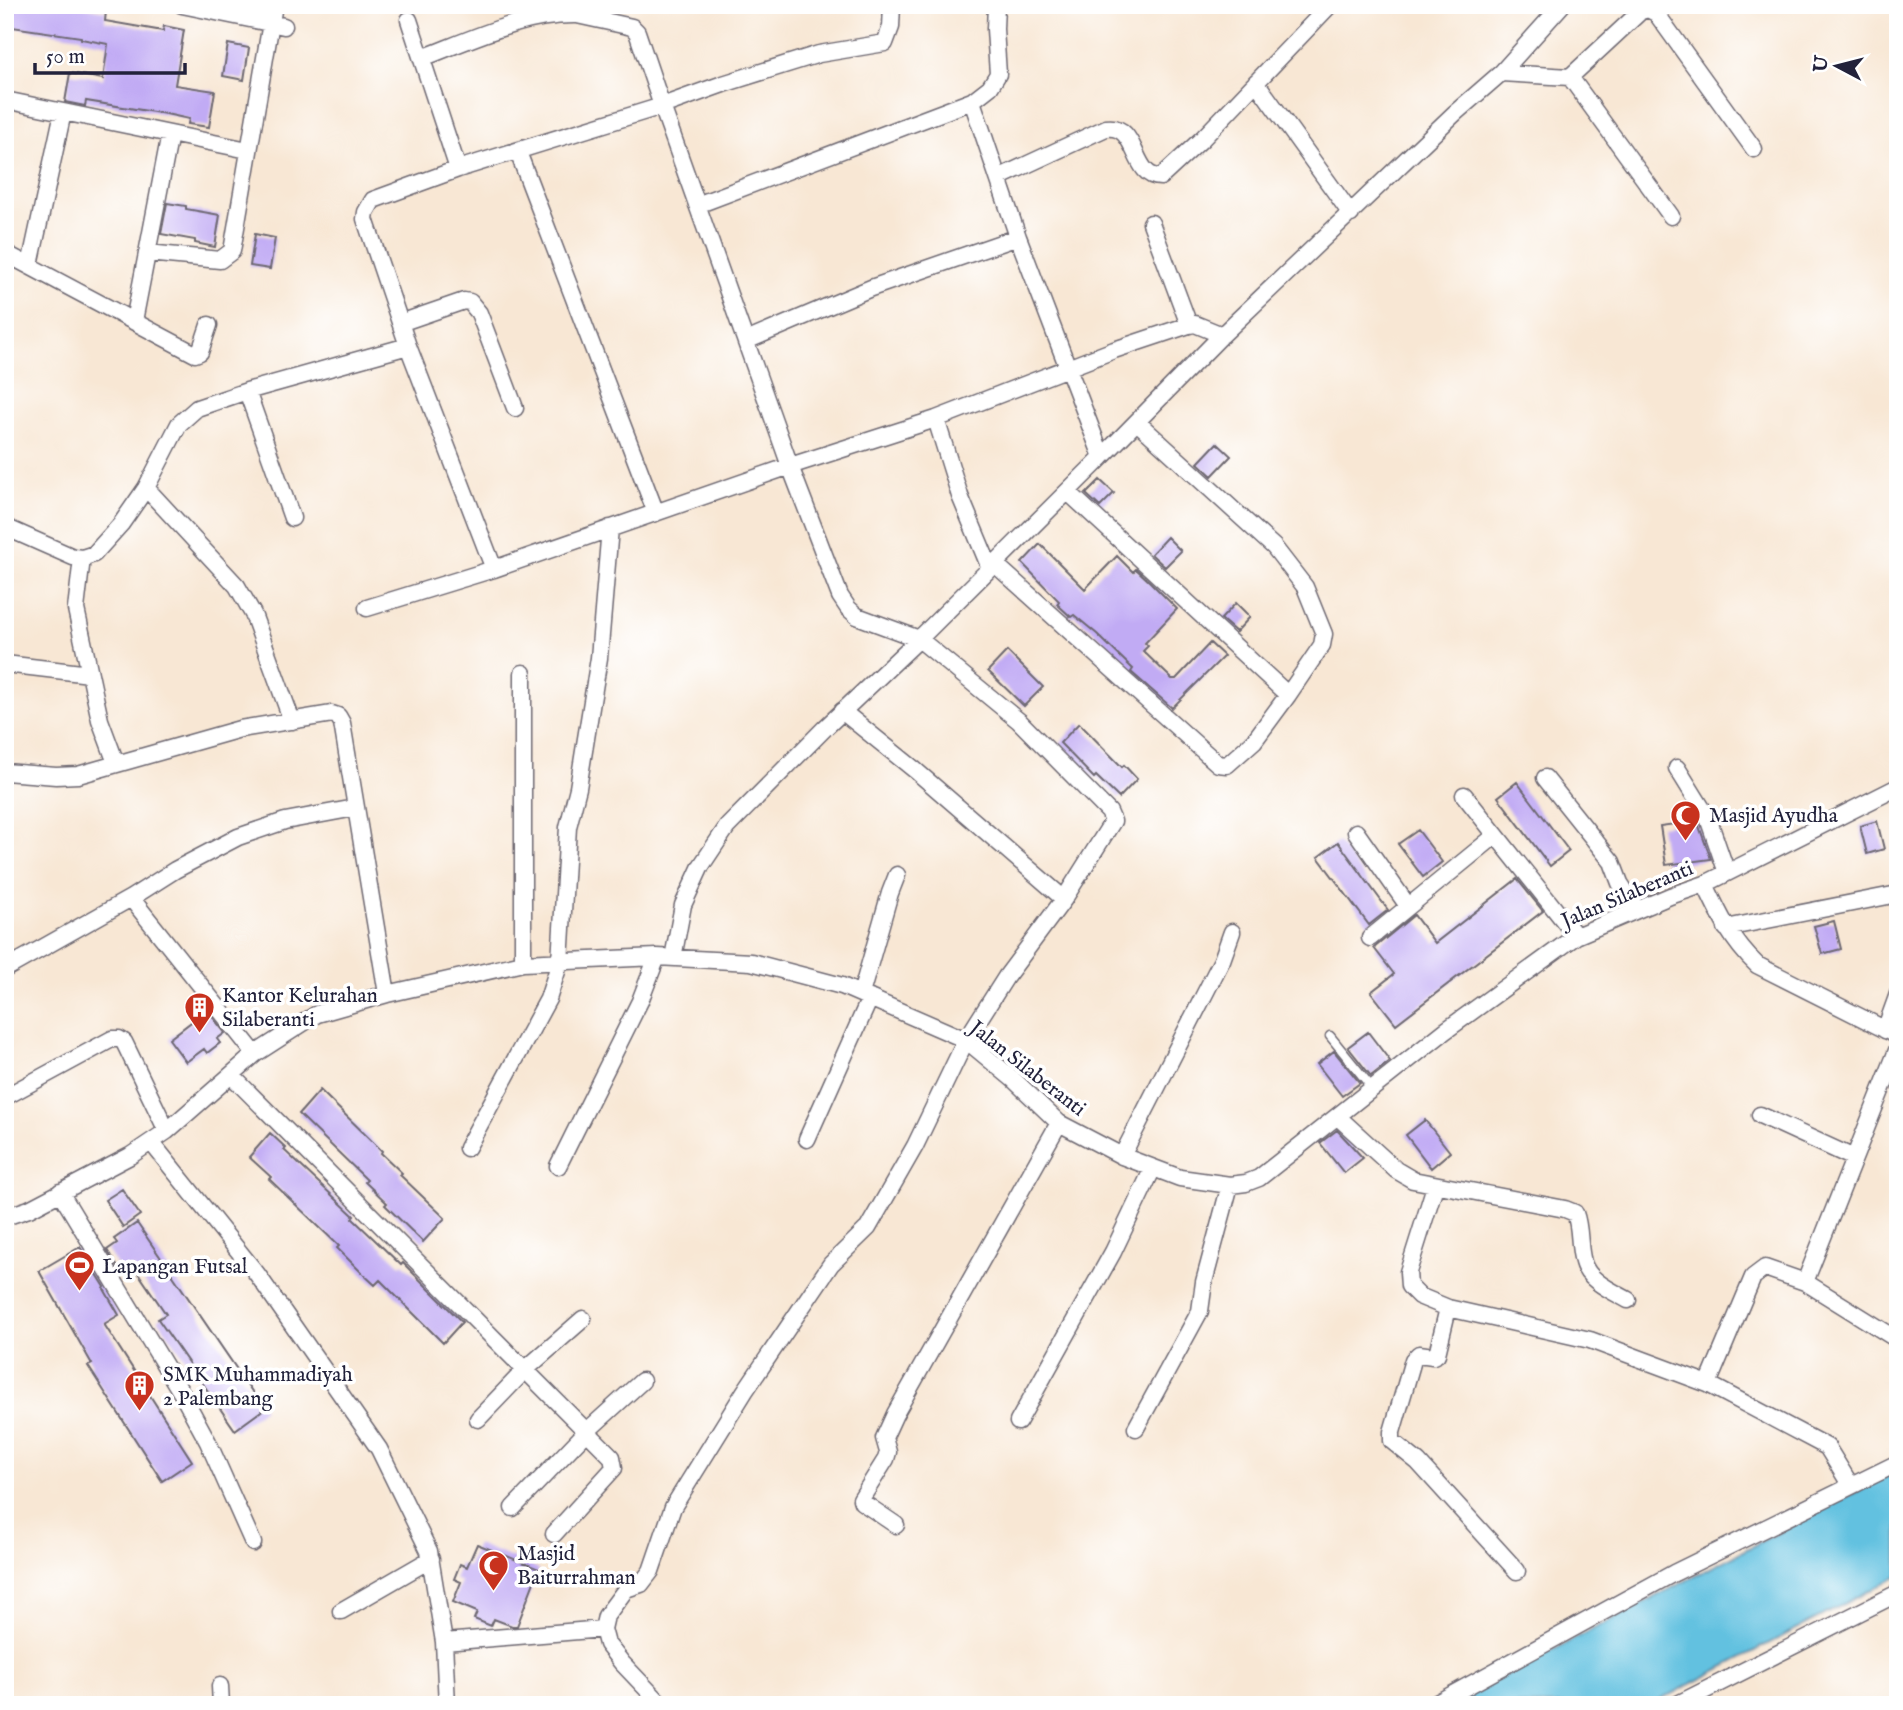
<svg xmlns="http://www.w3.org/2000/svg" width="1903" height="1710" font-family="'IM FELL English',serif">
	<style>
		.water { fill: #62c1e0; stroke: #42728e; stroke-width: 2 }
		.building { fill: #c1abf4 }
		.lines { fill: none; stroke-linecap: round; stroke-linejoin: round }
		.lane-casing { stroke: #6d6771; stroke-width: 11 }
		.street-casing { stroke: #6d6771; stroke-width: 19 }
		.lane { stroke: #fff; stroke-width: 8 }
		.street { stroke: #fff; stroke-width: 16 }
		.labels { text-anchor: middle; stroke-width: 7; stroke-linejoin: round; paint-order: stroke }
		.poi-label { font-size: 21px; fill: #22223b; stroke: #fff; text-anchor: start }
		.street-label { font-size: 21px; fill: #22223b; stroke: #fff }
	</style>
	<rect width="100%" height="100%" fill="#fff"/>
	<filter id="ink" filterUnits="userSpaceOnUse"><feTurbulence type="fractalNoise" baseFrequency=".0143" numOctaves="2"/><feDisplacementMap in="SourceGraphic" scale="14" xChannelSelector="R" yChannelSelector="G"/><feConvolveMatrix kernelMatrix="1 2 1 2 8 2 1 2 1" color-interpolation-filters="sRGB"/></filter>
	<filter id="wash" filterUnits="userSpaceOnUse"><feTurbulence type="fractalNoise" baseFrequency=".00686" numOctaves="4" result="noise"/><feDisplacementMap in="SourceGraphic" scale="28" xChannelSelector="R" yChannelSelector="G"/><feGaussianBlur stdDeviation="1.57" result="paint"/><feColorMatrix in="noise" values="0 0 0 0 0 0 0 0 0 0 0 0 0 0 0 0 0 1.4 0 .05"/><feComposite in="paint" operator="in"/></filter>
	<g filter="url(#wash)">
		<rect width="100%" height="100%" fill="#f8e7d4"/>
		<path class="water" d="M1898 1470V1576L1651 1705H1448Z"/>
		<g id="blocks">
			<path class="building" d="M5 5H74L106 11 105 21 163 31 164 26 184 30 175 85 215 91 209 127 188 124 189 119 166 114 86 101 85 106 65 102 70 73 103 79 108 44 81 39V37L5 26Z
				M228 44 249 48 244 80 223 76Z
				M167 203 186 206V209L220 215 215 247 195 243V240L161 234Z
				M255 234 275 238 270 269 250 266Z
				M1217 443 1231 456 1212 476 1198 463Z
				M1100 480 1114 493 1100 507 1086 494Z
				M1167 537 1181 551 1165 567 1151 554Z
				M1040 544 1085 589 1117 556 1133 572 1136 569 1150 582 1177 609 1145 643 1148 646 1143 651 1172 679H1176L1210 643 1224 656 1172 708 1131 672 1133 669 1097 634 1074 615 1071 617 1057 604 1059 601 1022 563Z
				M1236 603 1250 617 1236 632 1221 619Z
				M1007 651 1043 687 1024 706 988 671Z
				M1079 723 1122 767 1124 765 1137 779 1119 798 1096 776 1094 778 1060 743Z
				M1517 782 1569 851 1550 866 1498 797Z
				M1697 821 1711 859 1666 865 1660 826Z
				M1877 821 1884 849 1867 854 1860 826Z
				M1418 830 1442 862 1423 877 1398 844Z
				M1338 842 1388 910 1369 925 1318 857Z
				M1517 879 1543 911 1396 1024 1371 992 1394 974 1374 948 1414 915 1435 943Z
				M1834 921 1841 949 1822 954 1814 926Z
				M207 1010 225 1033 217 1039 220 1043 207 1053 204 1049 186 1062 169 1039Z
				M1368 1032 1390 1061 1371 1076 1348 1047Z
				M1334 1051 1360 1083 1342 1096 1317 1064Z
				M320 1090 382 1151 381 1153 402 1173 400 1175 445 1218 423 1242 385 1205 387 1203 365 1182 367 1180 299 1114Z
				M1425 1120 1450 1152 1431 1168 1406 1135Z
				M1337 1130 1363 1158 1344 1173 1320 1143Z
				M270 1133 286 1148 284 1150 354 1216 352 1218 401 1265 403 1263 462 1322 443 1343 380 1280 375 1285 360 1271 337 1248 339 1246 269 1179 271 1177 249 1157Z
				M122 1189 140 1215 123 1227 105 1200Z
				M137 1223 264 1409 235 1430 158 1319 166 1314 134 1267 123 1275 107 1250 117 1243 114 1239Z
				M80 1247 105 1287 104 1289 119 1315 104 1324 192 1461 162 1481 88 1366 92 1364 39 1271Z
				M477 1544 539 1569 517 1626H512L494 1619 491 1626 474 1619 477 1612 453 1602 461 1582 454 1579 460 1564 467 1567Z"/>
		</g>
	</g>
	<g filter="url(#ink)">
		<use href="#blocks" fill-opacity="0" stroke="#6d6771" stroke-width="2"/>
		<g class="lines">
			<defs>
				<path id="lane" d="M1330 1036 1373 1089"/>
				<path id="street" d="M182 5 284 26
					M577 15 632 27 637 32 662 106 723 84 819 54 885 43 891 27 892 5
					M409 20 458 169
					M422 58C472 39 522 14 577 15V5
					M1501 73 1562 5
					M1570 77 1671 216
					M1256 82 1351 214
					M5 100 248 150
					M972 101 990 87 998 74 995 29 996 5
					M518 152 656 513
					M998 178 1106 128C1139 123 1131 178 1161 177L1202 139 1330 5
					M697 205 972 101 1018 237
					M1151 223 1189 325
					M5 253 195 354 200 352 209 325
					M147 253 220 260 232 251 274 5
					M30 265 63 112
					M134 321 170 134
					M400 323 464 301 470 302 479 313 515 408
					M408 346 365 219 366 212 373 200 458 169 662 106 790 466 840 596 848 608 857 616 919 639 1019 721 1109 812 1113 821 1064 899 1006 977 966 1040 915 1146 868 1228 831 1264 745 1391 673 1507 651 1571 641 1584 626 1589 606 1616 603 1629 607 1644 622 1663 662 1705
					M247 391 292 518
					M936 419 960 496 990 568
					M1102 457 1222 335 1455 113 1501 73 1570 77 1641 11 1648 9 1656 13 1754 149
					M146 488 237 586 253 614 292 721
					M1068 492 1288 695 1322 645 1324 634 1305 587 1274 547 1137 422
					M5 527 73 557 82 558 94 554 121 524 146 488 179 424 197 408 247 391 408 346 494 569 790 466 936 419 1114 350 1189 325 1195 324 1222 335
					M82 558 76 609 100 720 116 763
					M995 564 1218 764 1227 765 1254 741 1288 695
					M367 608 494 569
					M5 664 90 674
					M842 711 915 770 1064 899
					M1677 768 1708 818 1727 873
					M5 772 56 776 78 775 240 729 332 714 338 716 342 723 387 994
					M1545 778 1612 862 1620 883 1637 910
					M1464 795 1576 936
					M1356 832 1408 906
					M1705 884C1720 916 1731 940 1757 965L1898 1036
					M131 898 255 1054
					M1726 928 1898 894
					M1370 938 1496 835
					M673 958 683 905 701 866 727 827 825 728 919 639 1102 457 1018 237 871 288 746 341
					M523 963V673
					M5 969 131 898 175 870 238 837 285 821 355 808
					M861 994 890 893 897 875
					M1885 1030 1898 994
					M232 1076 612 1457 614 1468 554 1534
					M5 1097 112 1039H119L124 1042 167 1131
					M1760 1115 1854 1158
					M1338 1117 1396 1170 1413 1180 1565 1209 1575 1213C1581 1229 1578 1245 1583 1262 1588 1281 1612 1291 1628 1300
					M807 1139 870 998
					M151 1142 257 1274 379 1449 429 1551 444 1642 447 1705
					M467 1148 548 999 560 962 568 827 578 788 599 658 610 528
					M1122 1156 1222 960 1232 932
					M558 1166 640 1001 657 957
					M1435 1186 1408 1272 1409 1286 1419 1296 1448 1308 1590 1340 1708 1384
					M60 1192 181 1392 208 1442 253 1543
					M5 1217 29 1209 130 1156 167 1131 255 1054 317 1014 387 994 523 963 657 957 751 962 842 986 966 1040 1013 1079 1059 1123 1122 1156 1180 1178 1230 1185 1246 1183 1259 1178 1445 1031 1576 936 1670 896 1705 884 1898 787
					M1805 1282 1898 1340
					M1448 1308 1437 1354 1433 1356 1419 1354 1413 1360 1392 1432V1441L1418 1462 1517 1571
					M478 1419 526 1369 583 1319
					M1018 1422 1113 1252 1153 1168
					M1136 1428 1200 1311 1204 1282 1230 1185
					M1851 1486 1827 1447 1708 1384 1753 1277 1765 1268 1805 1282 1898 1048
					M513 1508 587 1431 642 1381
					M896 1525 862 1502 861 1499 886 1459 888 1452 884 1438 895 1414 1059 1123
					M341 1611 431 1559
					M444 1642 603 1629
					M220 1686 221 1705
					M1433 1705 1674 1573 1898 1463
					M1676 1705 1898 1593"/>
			</defs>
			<use href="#lane" class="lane-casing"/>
			<use href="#street" class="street-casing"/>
			<use href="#lane" class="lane"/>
			<use href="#street" class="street"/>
		</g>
	</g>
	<defs>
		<symbol id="mosque-pin" viewBox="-11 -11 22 30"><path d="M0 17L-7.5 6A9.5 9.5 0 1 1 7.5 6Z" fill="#c8321e" stroke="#fff"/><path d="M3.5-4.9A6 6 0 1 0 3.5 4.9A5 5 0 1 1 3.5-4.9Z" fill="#fff"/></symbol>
		<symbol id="building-pin" viewBox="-11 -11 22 30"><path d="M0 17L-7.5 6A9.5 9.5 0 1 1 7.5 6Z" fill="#c8321e" stroke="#fff"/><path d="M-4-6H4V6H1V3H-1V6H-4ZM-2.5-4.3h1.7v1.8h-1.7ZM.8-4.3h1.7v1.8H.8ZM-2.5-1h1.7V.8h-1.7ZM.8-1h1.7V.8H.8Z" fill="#fff"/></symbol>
		<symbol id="stadium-pin" viewBox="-11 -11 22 30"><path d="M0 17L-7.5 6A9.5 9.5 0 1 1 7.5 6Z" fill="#c8321e" stroke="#fff"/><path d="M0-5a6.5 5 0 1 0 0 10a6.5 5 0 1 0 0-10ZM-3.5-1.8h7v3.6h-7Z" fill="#fff"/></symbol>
	</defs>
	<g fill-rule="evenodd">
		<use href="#mosque-pin" x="1668" y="798" width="35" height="47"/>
		<use href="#building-pin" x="182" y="990" width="35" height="47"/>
		<use href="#stadium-pin" x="62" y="1248" width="35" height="47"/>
		<use href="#building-pin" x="122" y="1368" width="35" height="47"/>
		<use href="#mosque-pin" x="476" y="1548" width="35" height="47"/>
	</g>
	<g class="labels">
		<g class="poi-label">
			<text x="1709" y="822">Masjid Ayudha</text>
			<text x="222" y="1002">Kantor Kelurahan<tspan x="222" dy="24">Silaberanti</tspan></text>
			<text x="102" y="1273">Lapangan Futsal</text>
			<text x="163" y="1381">SMK Muhammadiyah<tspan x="163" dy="24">2 Palembang</tspan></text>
			<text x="517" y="1560">Masjid<tspan x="517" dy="24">Baiturrahman</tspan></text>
		</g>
		<g class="street-label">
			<text transform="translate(1627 894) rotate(-23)" y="7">Jalan Silaberanti</text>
			<text transform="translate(1028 1068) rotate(38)" y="7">Jalan Silaberanti</text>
		</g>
	</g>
	<rect width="1903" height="1710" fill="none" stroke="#fff" stroke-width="28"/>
	<g transform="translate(1837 66) rotate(277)" stroke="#ffffff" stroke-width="5" paint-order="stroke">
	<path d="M0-5L12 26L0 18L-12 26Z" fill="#22223b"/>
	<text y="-10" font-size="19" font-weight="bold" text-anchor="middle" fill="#22223b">U</text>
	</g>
	<path d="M35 63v10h150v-10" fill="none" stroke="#22223b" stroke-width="3.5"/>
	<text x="46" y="63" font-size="21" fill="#22223b" stroke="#ffffff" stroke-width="5" paint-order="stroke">50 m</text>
</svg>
